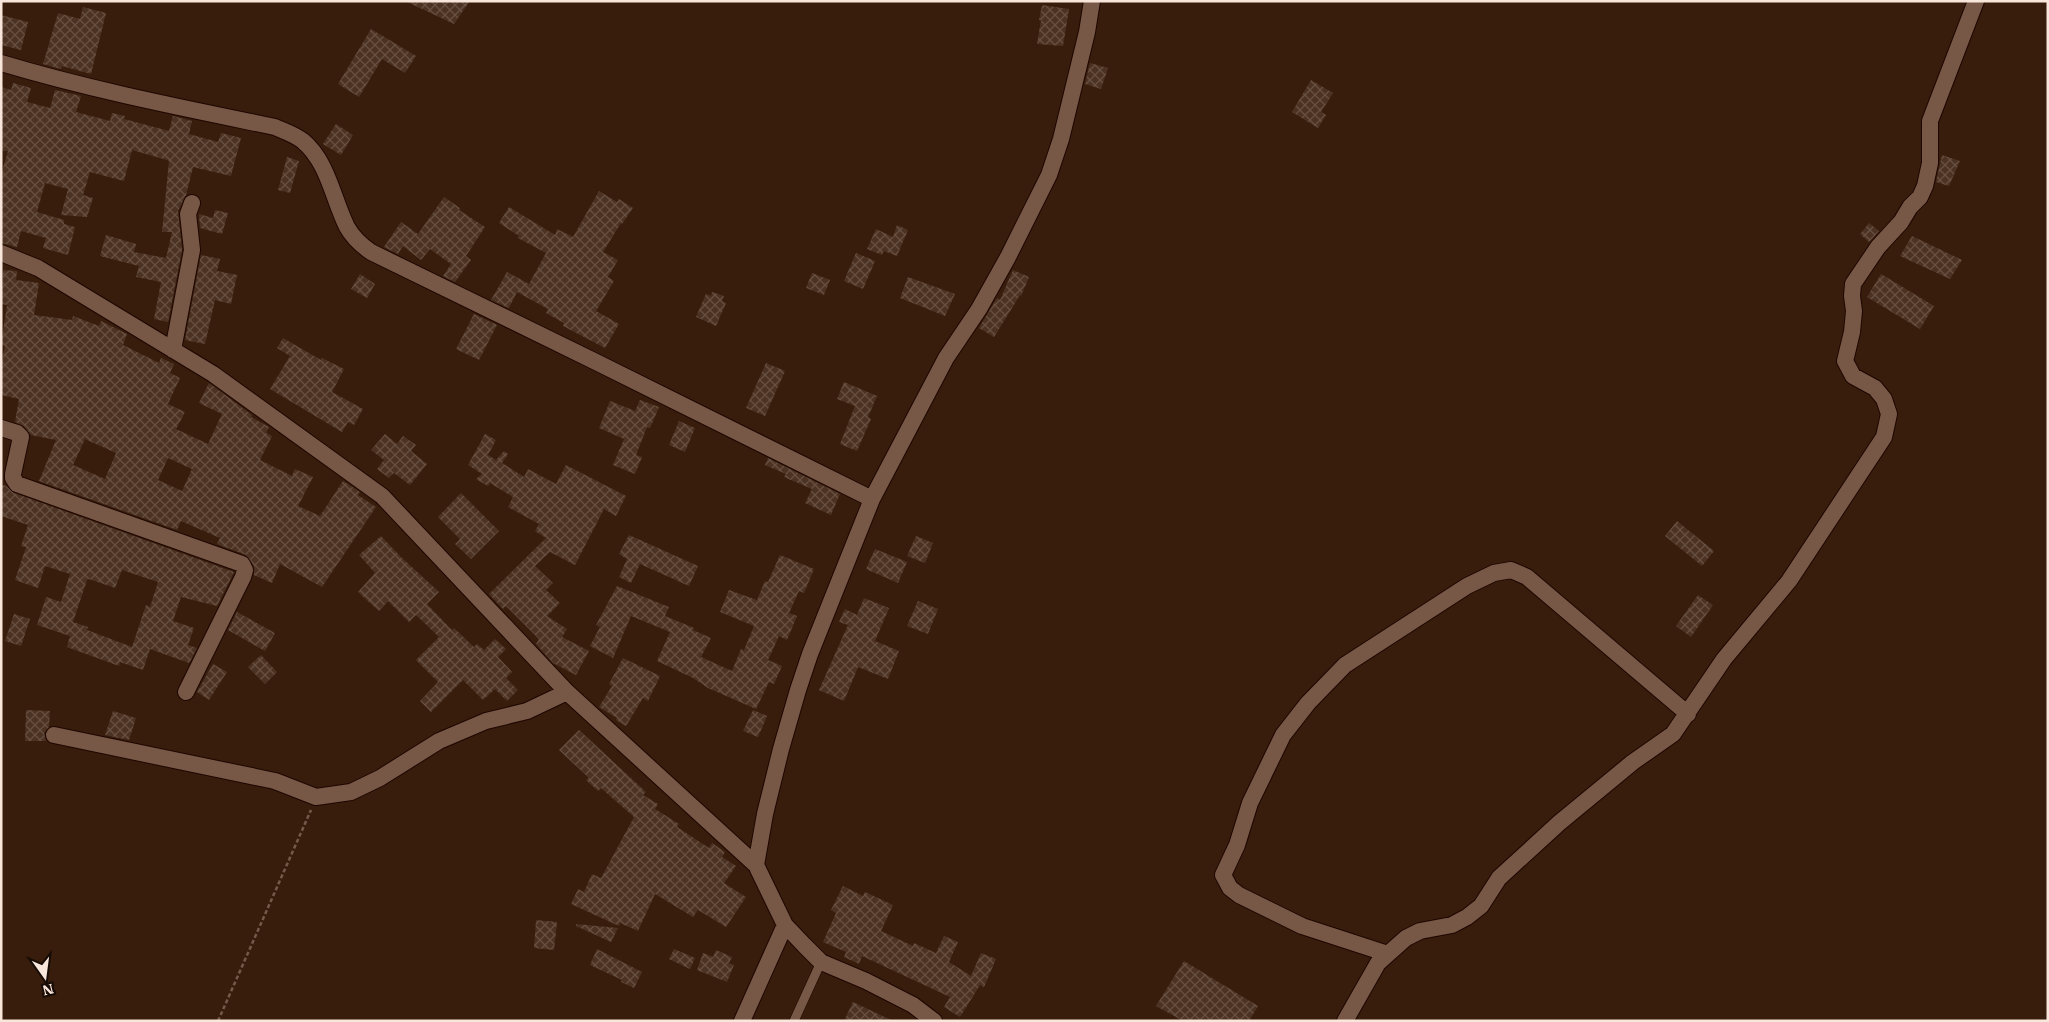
<svg xmlns="http://www.w3.org/2000/svg" width="2049" height="1022" font-family="'IBM Plex Serif',serif">
	<style>
		.building { fill: url(#building-cross-hatch); fill-rule: evenodd }
		.lines { fill: none; stroke-linecap: round; stroke-linejoin: round }
		.lane-casing { stroke: #1e0600; stroke-width: 10 }
		.street-casing { stroke: #1e0600; stroke-width: 18 }
		.path { stroke: #735a4b; stroke-width: 2.5; stroke-dasharray: 4 2.5; stroke-linecap: butt }
		.lane { stroke: #775846; stroke-width: 9 }
		.street { stroke: #775846; stroke-width: 16 }
	</style>
	<defs>
		<pattern id="building-cross-hatch" width="8" height="8" patternUnits="userSpaceOnUse" patternTransform="scale(1.25)"><rect width="8" height="8" fill="#4c3222"/><path d="M0 0l8 8M0 8l8-8" fill="none" stroke="#675042"/></pattern>
	</defs>
	<rect width="100%" height="100%" fill="#381d0c"/>
	<path class="building" d="M405 1H470L454 24Z
		M1042 5 1069 9 1063 46 1037 44 1041 20H1039Z
		M83 7 106 13 91 74 62 66 61 69 43 64 58 13 80 19Z
		M1 15 28 22 21 50 1 45Z
		M371 29 416 56 405 73 382 59 359 97 338 84Z
		M1090 63 1108 68 1101 89 1085 84Z
		M1311 80 1333 93 1321 112 1326 115 1318 128 1292 112Z
		M13 83 31 88 27 102 50 108 55 90 81 96 76 112 110 121 112 113 125 116 124 119 169 131 173 116 192 121 189 134 218 142 221 133 241 138 231 176 193 167 186 195 178 211 182 250 168 322 154 319 161 282 136 277 139 266 100 256 106 235 136 244 134 252 166 258 172 232H162L169 161 167 160 132 150 124 181 90 172 83 195 93 198 87 217 61 215 68 189 45 183 37 212 64 220V224L75 227 68 255 43 248 46 238 21 231 17 247 1 243V175L8 151H1V87L11 90Z
		M336 124 353 135 341 155 323 144Z
		M1942 155 1960 161 1949 186 1936 182Z
		M287 157 299 161 290 193 278 190Z
		M599 191 617 202 619 199 633 208 622 224 621 223 603 252 618 260 608 277 614 281 596 311 619 324 605 348 563 326 564 323 546 313 548 309 517 292 509 308 491 300 507 272 529 284 546 253 518 238 519 236 499 223 509 207 555 235 557 229 573 237Z
		M444 197 460 208 459 210 485 227 466 256 471 260 455 282 443 276 451 264 430 249 421 260 403 246 398 254 384 247 401 222 418 234Z
		M215 210 228 213 222 234 200 228 199 214 213 218Z
		M1869 223 1879 231 1869 242 1860 234Z
		M897 225 908 230 897 256 884 251 882 255 867 249 876 229 893 237Z
		M1912 236 1962 260 1950 279 1900 256Z
		M856 253 875 261 863 289 844 281Z
		M201 255 220 259 217 271 237 275 231 304 215 300 205 344 185 340Z
		M3 270 17 271 16 280 39 283 34 315 72 320 73 316 99 326 101 321 127 334 123 345 159 363 161 358 174 364 170 373 180 378 168 404 185 412 176 429 208 444 222 414 199 403 209 383 252 415 251 417 269 427 266 433 272 436 260 460 292 476 295 469 313 477 298 506 320 516 343 481 360 492 358 495 376 507 322 587 280 564 272 583 254 575V566L246 555 217 544 220 538 181 521 177 530 39 481 56 440 31 435 24 426 15 422 19 399 1 395V366L5 346 1 345 7 305 1 304ZM85 439 116 453 105 479 73 465ZM168 458 192 469 182 491 158 480Z
		M1013 270 1029 277 1021 296 1020 295 994 337 979 328 997 298 1000 300Z
		M812 273 830 280 824 295 806 288Z
		M360 274 375 284 367 298 351 289Z
		M1881 274 1934 306 1920 329 1867 297Z
		M908 277 955 294 945 316 900 298Z
		M712 292 724 296 722 301 726 303 716 326 696 317 706 294 711 296Z
		M474 314 497 325 479 360 456 349Z
		M283 338 321 360 322 358 344 369 332 392 363 409 354 425 348 422 342 432 270 389 290 356 277 348Z
		M766 363 785 371 765 416 746 408Z
		M844 382 877 396 868 417 871 419 857 451 840 444 855 406 837 399Z
		M640 400 659 407 650 428 647 427 636 455 642 457 635 474 613 465 624 439 599 428 610 401 635 411Z
		M679 421 695 428 685 452 669 445Z
		M385 434 397 444 403 436 416 445 411 451 427 464 410 485 394 473 389 478 377 469 384 460 371 450Z
		M485 434 496 440 488 455 496 460 504 451 508 454 502 463 524 477 528 469 556 484 566 465 626 496 616 516 604 509 575 565 550 552 535 566 553 583 546 590 560 603 547 616 567 629 562 637 589 651 576 675 553 663 536 644 539 639 506 606 503 609 489 594 546 538 535 531 539 524 508 507 513 497 490 483 488 486 476 479 482 474 468 465Z
		M768 458 840 494 831 515 805 503 812 489 784 477 786 474 765 465Z
		M1 484 6 486 14 493 234 572 217 606 181 597 173 621 194 628 188 645 197 648 189 663 150 649 143 670 120 662 119 666 67 647 70 636 37 625 46 597 61 602 70 574 45 566 38 588 15 580 26 547 21 546 28 525 1 516ZM122 570 158 582 150 607 146 605 132 647 87 630 88 627 73 622 87 580 89 579 115 588Z
		M461 493 499 531 471 559 455 544 460 539 438 517Z
		M1677 521 1714 551 1702 566 1665 536Z
		M629 535 698 566 689 586 640 564 631 583 619 577 627 559 619 554Z
		M381 536 401 557 439 592 427 604 452 630 454 628 474 647 477 644 484 650 495 639 506 649 498 657 512 672 506 678 518 690 507 701 495 689 483 700 463 680 431 712 420 701 438 682 416 660 439 637 416 615 409 622 388 601 379 611 358 592 375 573 359 555Z
		M916 536 933 543 925 563 907 556Z
		M875 549 907 562 898 583 866 569Z
		M780 555 814 569 804 593 799 591 789 613 797 616 787 640 779 636 768 660 782 666 774 684 769 682 756 709 708 688 693 678 657 661 670 632 631 616 613 658 590 646 600 627 596 625 617 586 669 607 665 616 694 628 693 630 711 638 701 657 732 671 741 649 744 650 754 626 720 612 729 590 757 600 765 581 768 582Z
		M1698 595 1713 605 1691 637 1676 626Z
		M864 598 889 608 875 641 899 651 888 679 858 667 844 701 819 690 848 625 839 622 845 609 857 615Z
		M918 601 938 609 928 634 907 626Z
		M237 612 275 633 265 651 228 630Z
		M14 614 30 619 21 646 5 641Z
		M261 655 277 672 265 684 248 667Z
		M623 658 660 676 648 701 643 698 626 726 616 720 617 718 599 707 612 686 609 684Z
		M213 664 227 672 209 700 197 692Z
		M26 710 50 711 49 727 44 733 46 741H25Z
		M753 710 767 716 758 737 743 731Z
		M113 711 136 718 129 740 105 735Z
		M579 730 646 792 643 795 658 804 655 809 679 824 677 827 709 848 712 843 725 852 722 857 736 866 724 883 746 897 726 927 698 910 693 917 655 894 638 931 620 923 619 926 571 904 578 889 584 892 592 874 601 878 634 817 601 788 598 791 586 780 589 778 559 750Z
		M843 886 863 896 865 892 893 905 881 931 913 946 914 943 936 953 944 936 958 942 949 962 971 976 981 953 996 959 984 987 980 985 960 1017 944 1007 950 997 862 956 859 964 844 957 846 952 823 942 836 913 831 910Z
		M536 920 557 922 554 950 534 948Z
		M576 924 618 928 611 942 576 926Z
		M597 949 642 972 634 988 621 982 622 980 590 965Z
		M674 949 695 958 690 969 669 959Z
		M716 950 732 957 729 963 734 965 727 982 697 970 703 953 713 957Z
		M1184 961 1258 1006 1249 1021H1183L1156 1006Z
		M853 1002 893 1021H844Z"/>
	<g class="lines">
		<defs>
			<path id="lane" d="M794 1021 821 962"/>
			<path id="street" d="M1 63C91 90 183 108 275 127 284 131 294 134 303 141 328 162 333 199 347 227 353 238 361 245 371 252L592 360 872 499
				M1 253 38 268 213 374 382 496 567 692 756 865 785 925 804 945 821 962 866 981 913 1005 934 1021
				M173 350 192 250 188 214 192 203
				M1 428 17 433 21 437 13 474V478L17 484 242 564 245 570 243 577 186 692
				M54 735 275 781 316 797 351 792 380 778 439 741 486 721 527 711 567 692
				M756 865 765 814 781 749 798 690 810 654 872 499 946 358 979 309 1008 257 1049 175 1061 139 1087 32 1092 1
				M1388 954 1302 926 1239 895 1230 888 1223 875 1237 845 1250 803 1283 735 1308 703 1345 665 1467 586 1494 573 1511 570 1527 577 1688 714
				M742 1021 785 925
				M1345 1021 1378 963 1388 954 1406 938 1420 931 1452 925 1467 917 1481 906 1499 878 1559 823 1633 762 1673 734 1724 659 1789 581 1884 437 1889 414 1884 399 1875 388 1853 376 1845 361 1852 332 1854 311 1852 296 1853 284 1878 247 1901 222 1910 207 1920 197 1925 186 1930 163V121L1976 1"/>
		</defs>
		<use href="#lane" class="lane-casing"/>
		<use href="#street" class="street-casing"/>
		<path class="path" d="M218 1021 311 810"/>
		<use href="#lane" class="lane"/>
		<use href="#street" class="street"/>
	</g>
	<rect width="2049" height="1022" fill="none" stroke="#f9e6db" stroke-width="5"/>
	<g transform="translate(45 977) rotate(166)" stroke="#170b05" stroke-width="4" paint-order="stroke">
	<path d="M0-4L9 19L0 12L-9 19Z" fill="#f9e6db"/>
	<text y="-8" font-size="14" font-weight="bold" text-anchor="middle" fill="#f9e6db">N</text>
	</g>
</svg>
